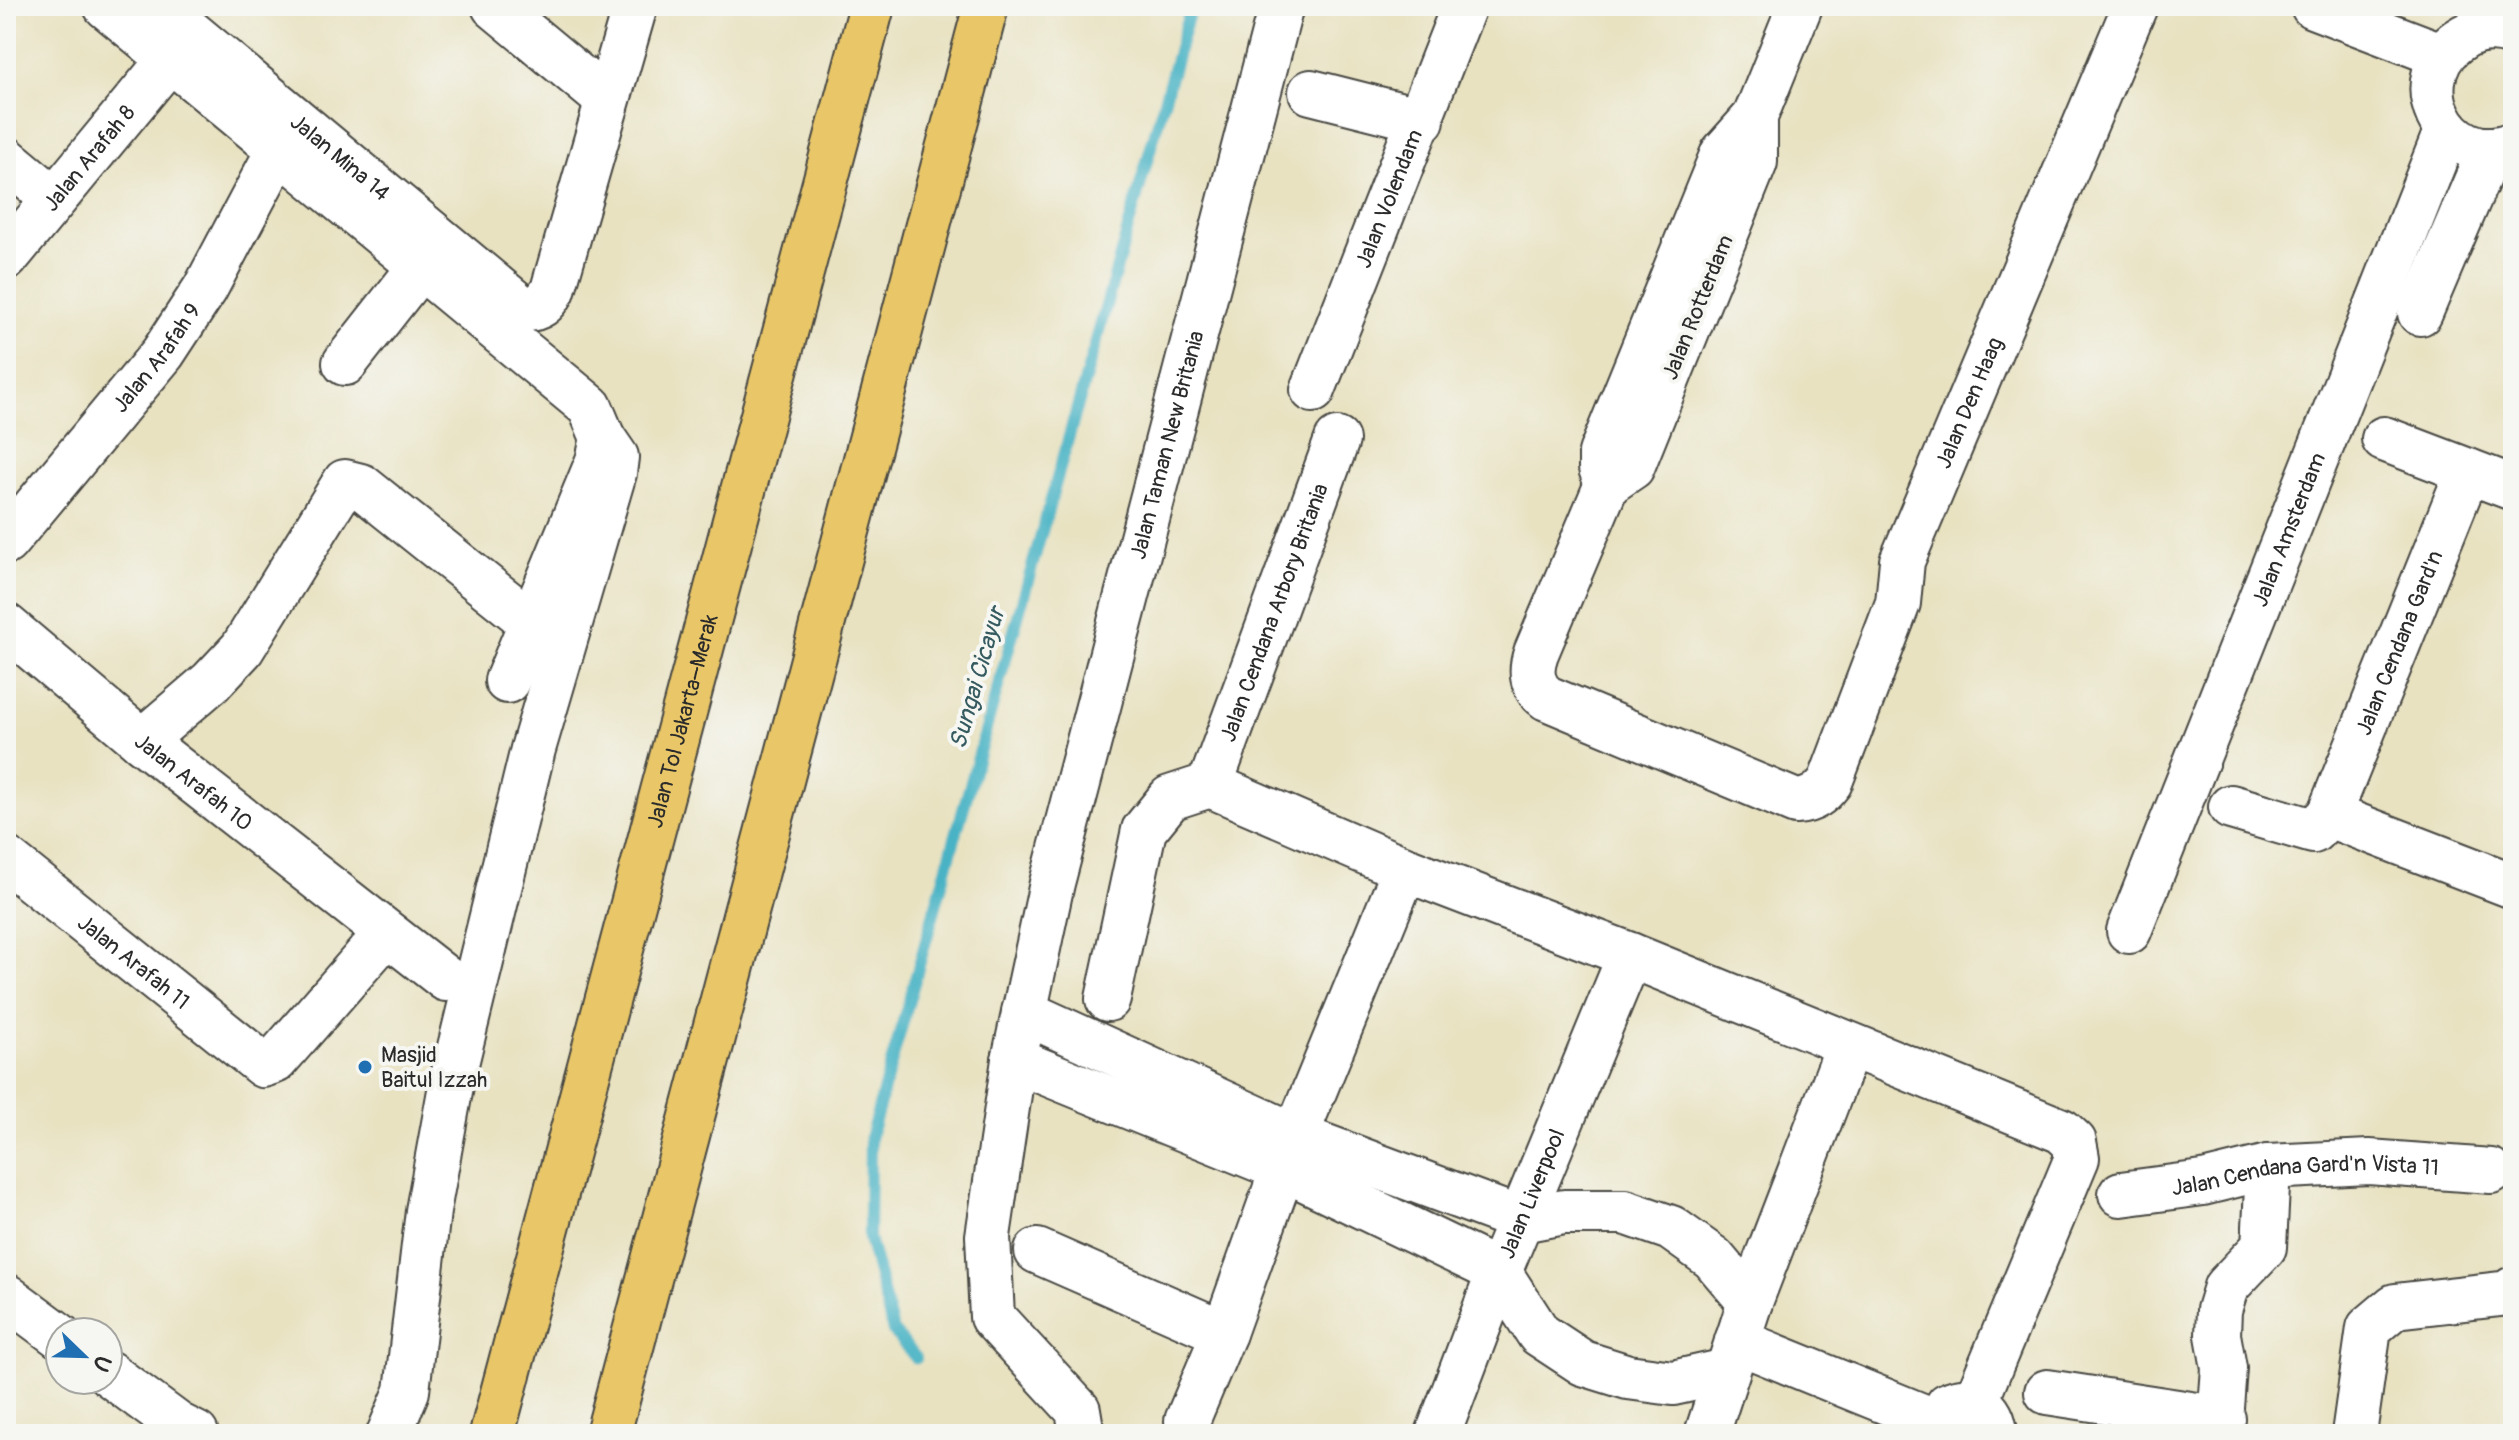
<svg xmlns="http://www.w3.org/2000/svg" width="2519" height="1440" font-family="Pangolin,sans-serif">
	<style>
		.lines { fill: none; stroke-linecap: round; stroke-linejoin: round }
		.stream { stroke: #48b3c5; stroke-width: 12 }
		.street-casing { stroke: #474642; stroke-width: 48 }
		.highway-casing { stroke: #474642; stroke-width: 48 }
		.street { stroke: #fff; stroke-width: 44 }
		.highway { stroke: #e9c769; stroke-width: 44 }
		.poi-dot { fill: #1f6fb2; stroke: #f6f6f2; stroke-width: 3 }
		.labels { text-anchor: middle; stroke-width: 8; stroke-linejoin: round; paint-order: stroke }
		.street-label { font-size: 22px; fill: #2b2b2b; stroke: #f6f6f2 }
		.poi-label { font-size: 22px; fill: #2b2b2b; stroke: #f6f6f2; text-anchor: start }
		.water-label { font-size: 24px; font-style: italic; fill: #355b61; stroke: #f6f6f2 }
	</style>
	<rect width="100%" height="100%" fill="#f6f6f2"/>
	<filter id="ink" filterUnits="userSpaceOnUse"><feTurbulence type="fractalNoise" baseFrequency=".0125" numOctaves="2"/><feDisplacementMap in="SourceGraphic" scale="16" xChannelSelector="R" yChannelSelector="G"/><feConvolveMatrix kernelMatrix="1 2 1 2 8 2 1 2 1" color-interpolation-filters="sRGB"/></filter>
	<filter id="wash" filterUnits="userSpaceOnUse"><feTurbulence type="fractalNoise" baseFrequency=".006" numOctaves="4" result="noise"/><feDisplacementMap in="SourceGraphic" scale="32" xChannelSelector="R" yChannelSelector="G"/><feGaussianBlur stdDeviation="1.8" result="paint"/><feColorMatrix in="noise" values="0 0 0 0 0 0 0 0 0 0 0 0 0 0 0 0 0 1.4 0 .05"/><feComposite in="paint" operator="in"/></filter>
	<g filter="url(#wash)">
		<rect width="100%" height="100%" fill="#e8e2c1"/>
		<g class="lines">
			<path class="stream" d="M916 1358 893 1331 869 1238 870 1138 1191 6"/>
		</g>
	</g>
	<g filter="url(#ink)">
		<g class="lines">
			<defs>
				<g id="street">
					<path d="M106 6 590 407 603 438 598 461 507 681"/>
					<path id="s1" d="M159 6 523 309C539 310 546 303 553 290L635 6"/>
					<path d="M494 6 607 100"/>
					<path d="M2313 6 2441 55"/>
					<path d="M2513 34C2498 27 2479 28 2465 36 2398 73 2445 173 2513 144"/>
					<path d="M1311 92 1422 120"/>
					<path id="s2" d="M1755 117V162L1632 467 1607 484 1536 653C1530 670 1531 687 1547 698L1796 802C1812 801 1821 794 1830 782L1898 603 1902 561 2135 6"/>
					<path d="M6 159 54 199"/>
					<path id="s3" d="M6 258 171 58"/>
					<path d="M2420 313 2490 149"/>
					<path d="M345 363 421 266"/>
					<path id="s4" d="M1313 390 1464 6"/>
					<path d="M2384 439 2513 488"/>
					<path d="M1607 484 1601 468V453L1723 153 1755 117 1800 6"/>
					<path id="s5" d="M6 542 163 353 205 289 278 151"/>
					<path id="s6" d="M6 626 142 741 446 979"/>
					<path d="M142 741 211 682 242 649 345 482 361 486 531 622"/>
					<path id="s7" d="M1210 785 1337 440"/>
					<path d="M2231 807 2313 831 2329 815 2513 886"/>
					<path id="s8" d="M2329 815 2468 471"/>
					<path id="s9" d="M6 859 263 1065 275 1061 385 935"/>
					<path id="s10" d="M2129 931 2447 129"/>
					<path d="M1108 999 1144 830 1170 798 1210 785 1405 869 1630 955 2062 1131 2074 1142 2077 1158 1976 1401"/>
					<path d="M1024 1012 1287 1132"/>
					<path d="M1014 1060 1273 1165"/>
					<path d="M1297 1133 1405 869"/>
					<path d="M1305 1139 1522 1220 1564 1212H1625L1671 1228 1713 1258 1750 1302"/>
					<path d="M1293 1173 1499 1272 1539 1334 1583 1363 1628 1377 1673 1383 1727 1371"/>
					<path id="s11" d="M2121 1194 2203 1183 2268 1167 2369 1162 2491 1171"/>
					<path d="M1037 1251 1224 1333"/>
					<path d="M6 1296 60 1336"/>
					<path d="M1737 1341 1934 1421"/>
					<path d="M108 1373 178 1425 196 1434"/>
					<path d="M2047 1392 2223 1419"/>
					<path d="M1948 1405C1972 1393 1994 1407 1995 1434"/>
					<path d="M1187 1421 1224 1333 1282 1171"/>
					<path d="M389 1434 407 1391 428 1211 452 1080 533 749 614 473 616 457 603 438"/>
					<path id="s12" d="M1082 1434 1078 1410 992 1317 988 1236 1014 1060 1052 883 1281 6"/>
					<path id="s13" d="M1438 1434 1499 1272 1630 955"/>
					<path d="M1707 1434 1750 1302 1848 1047"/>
					<path d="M2219 1434 2224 1368 2218 1335 2219 1310 2226 1287 2264 1247 2268 1167"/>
					<path d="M2354 1434 2369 1328 2395 1306 2509 1293 2513 1289"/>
				</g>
				<g id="highway">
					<path id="s14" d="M492 1434 872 6"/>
					<path d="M608 1434 986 6"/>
				</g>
			</defs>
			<use href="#street" class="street-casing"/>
			<use href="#highway" class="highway-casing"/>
			<use href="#street" class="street"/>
			<use href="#highway" class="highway"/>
		</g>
	</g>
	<circle class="poi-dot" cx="365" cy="1067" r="8"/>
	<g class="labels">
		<g class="street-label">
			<text dy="8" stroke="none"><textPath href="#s1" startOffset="236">Jalan Mina 14</textPath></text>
			<text dy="8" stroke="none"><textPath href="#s3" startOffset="130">Jalan Arafah 8</textPath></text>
			<text dy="8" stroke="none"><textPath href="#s4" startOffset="206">Jalan Volendam</textPath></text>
			<text transform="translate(1697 307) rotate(-68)" y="8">Jalan Rotterdam</text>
			<text dy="8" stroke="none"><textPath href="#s5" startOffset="238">Jalan Arafah 9</textPath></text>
			<text dy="8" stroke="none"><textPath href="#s2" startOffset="1354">Jalan Den Haag</textPath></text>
			<text dy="8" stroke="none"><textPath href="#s12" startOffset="1044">Jalan Taman New Britania</textPath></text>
			<text dy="8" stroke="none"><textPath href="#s10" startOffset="432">Jalan Amsterdam</textPath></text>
			<text dy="8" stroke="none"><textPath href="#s7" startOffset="184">Jalan Cendana Arbory Britania</textPath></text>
			<text dy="8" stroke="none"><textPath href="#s8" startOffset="186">Jalan Cendana Gard'n</textPath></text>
			<text dy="8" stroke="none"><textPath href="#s14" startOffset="738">Jalan Tol Jakarta–Merak</textPath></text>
			<text dy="8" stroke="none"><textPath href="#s6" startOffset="244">Jalan Arafah 10</textPath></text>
			<text dy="8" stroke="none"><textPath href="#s9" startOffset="164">Jalan Arafah 11</textPath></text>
			<text dy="8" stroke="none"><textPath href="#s11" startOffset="186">Jalan Cendana Gard'n Vista 11</textPath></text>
			<text dy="8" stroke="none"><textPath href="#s13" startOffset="258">Jalan Liverpool</textPath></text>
		</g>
		<g class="poi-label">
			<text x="381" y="1062">Masjid<tspan x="381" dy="25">Baitul Izzah</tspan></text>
		</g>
		<g class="water-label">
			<text transform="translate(977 678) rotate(-74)" y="8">Sungai Cicayur</text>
		</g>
	</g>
	<rect width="2519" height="1440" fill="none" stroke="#f6f6f2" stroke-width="32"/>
	<g transform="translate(84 1356) rotate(113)"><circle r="38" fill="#f6f6f2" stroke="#a5a5a2" stroke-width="2"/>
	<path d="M0-6L14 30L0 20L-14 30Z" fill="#1f6fb2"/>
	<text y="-12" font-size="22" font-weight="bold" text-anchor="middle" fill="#2b2b2b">U</text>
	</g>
</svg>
